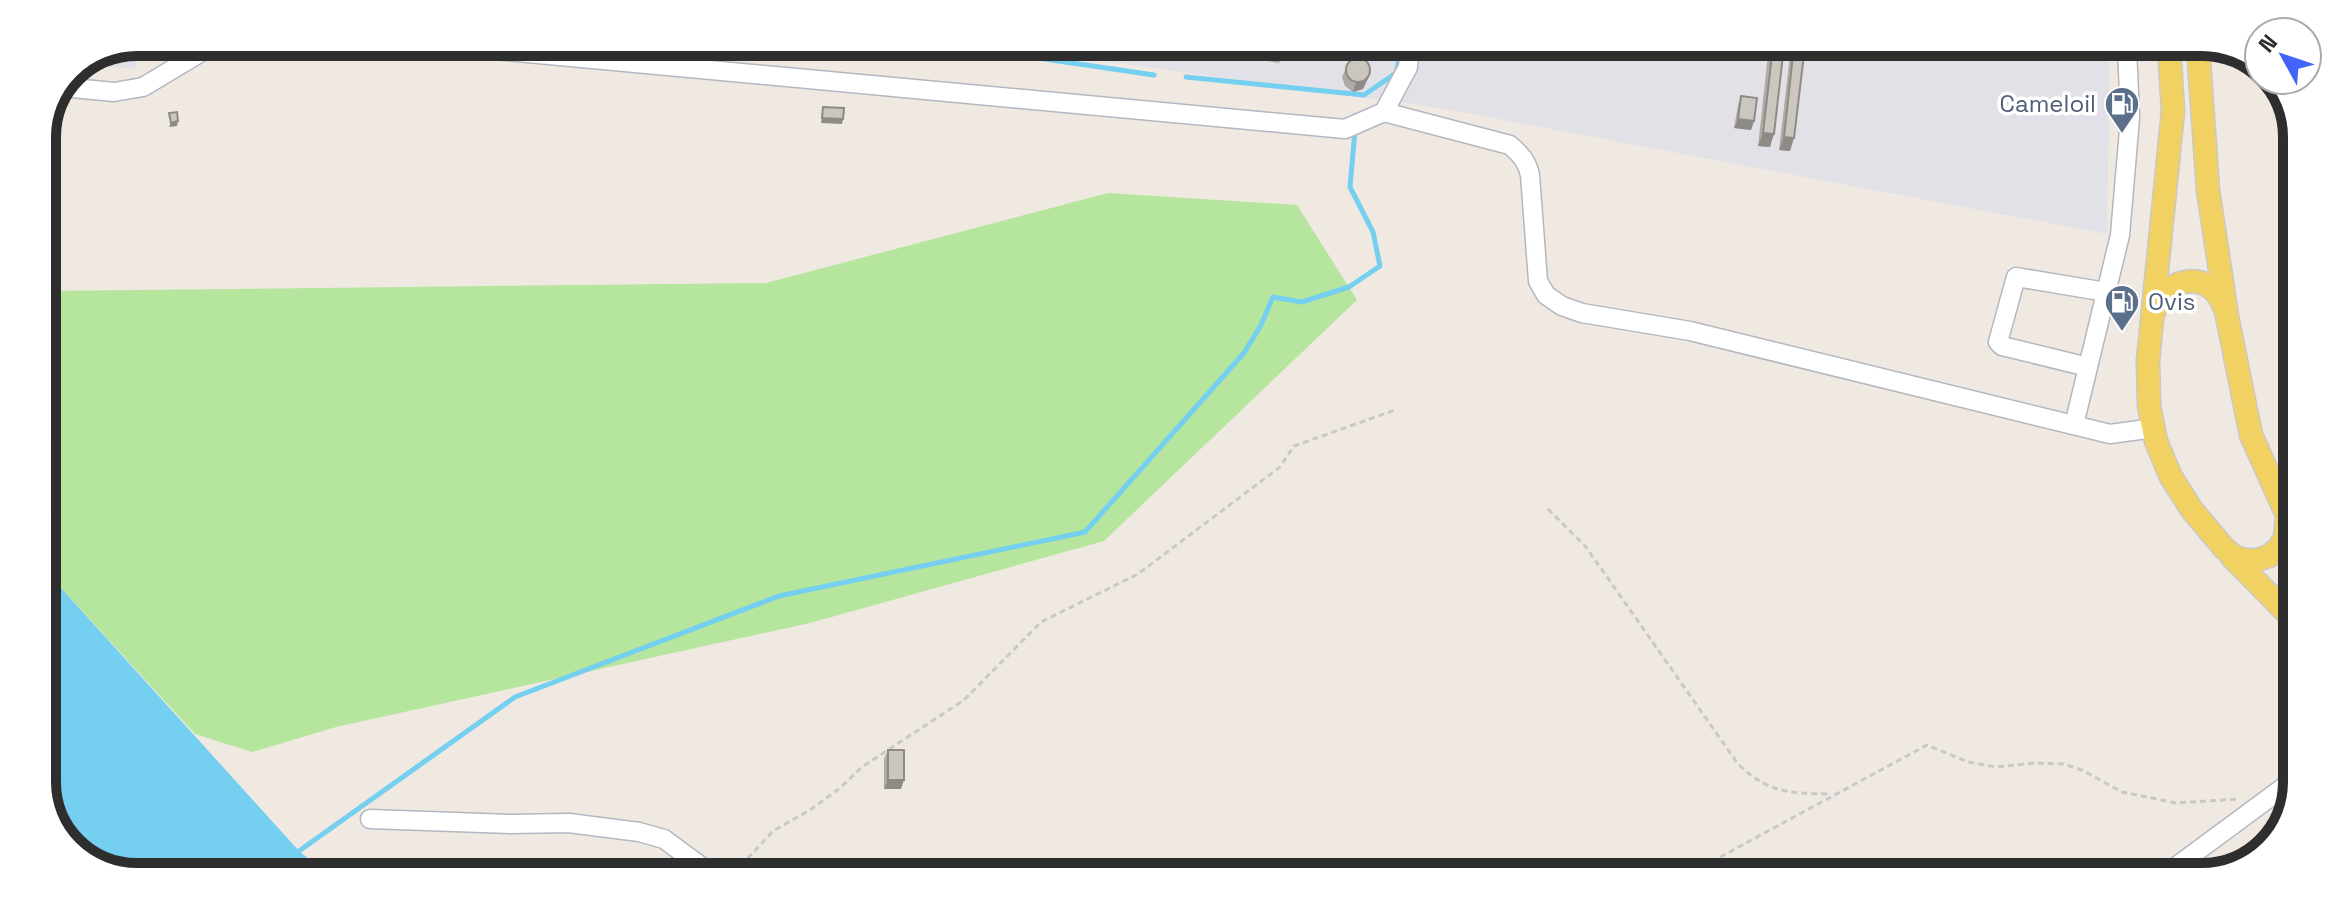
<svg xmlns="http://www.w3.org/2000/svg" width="2339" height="919" font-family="'Space Grotesk',sans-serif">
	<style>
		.industrial { fill: #e3e1e8 }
		.green { fill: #b6e59e }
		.water { fill: #75cff0 }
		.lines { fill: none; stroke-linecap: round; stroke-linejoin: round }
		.stream { stroke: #75cff0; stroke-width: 5 }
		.minor-casing { stroke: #b4b7c1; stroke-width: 21 }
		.major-casing { stroke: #c9c9c9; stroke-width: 25 }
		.path { stroke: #c9c9c9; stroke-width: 3; stroke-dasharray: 6 4; stroke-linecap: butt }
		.minor { stroke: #fff; stroke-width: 18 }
		.major { stroke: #f2d163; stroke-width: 22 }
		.wall { fill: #afaba4 }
		.shaded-wall { fill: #8e8b86 }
		.building { fill: #cbc7bf; stroke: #8e8b86; stroke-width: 2 }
		.labels { text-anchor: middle; stroke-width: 7; stroke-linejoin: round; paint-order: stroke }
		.service-label { font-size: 24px; fill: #4e5e75; stroke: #fff; text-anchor: end }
		.rim { fill: none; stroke: #2e2e2e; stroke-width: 10 }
	</style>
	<rect width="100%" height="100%" fill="#efe9e1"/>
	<path class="industrial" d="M137 42H140L136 69 83 64Z
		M968 44 2110 47 2107 234 1445 109 1013 48Z"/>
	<path class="green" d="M1108 193 1297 205 1357 300 1104 541 810 623 336 727 252 752 195 734 42 567V291L766 283Z"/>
	<path class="water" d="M42 567 299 851 324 872H106L62 840 42 789Z"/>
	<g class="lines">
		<path class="stream" d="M1024 56 1154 75
			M1186 77 1364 95 1396 73 1402 46
			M299 851 515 697 779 596 1085 532 1244 353 1261 325 1273 297 1302 302 1349 287 1380 266 1373 232 1350 187 1355 130"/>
		<defs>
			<path id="minor" d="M420 43 1345 129 1384 112 1408 67 1410 45
				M62 87 114 92 143 87 218 42
				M1384 112 1510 145C1520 154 1527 161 1530 175L1538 281 1546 295 1562 306 1582 313 1690 331 2110 434 2154 428
				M2088 367 2002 346 1998 342 2016 277 2106 292
				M2074 425 2120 235 2130 118 2127 47
				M370 819 510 824 569 823 639 832 664 839 710 873
				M2162 877 2292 781"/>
			<path id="major" d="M2169 47 2173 111 2148 360 2149 406 2156 441 2171 477 2192 510 2224 548 2233 556 2245 560H2257L2269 556 2279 548 2285 538 2287 515 2251 435 2227 316 2208 190 2198 47
				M2154 312C2166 275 2211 269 2224 307
				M2232 557 2293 619"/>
		</defs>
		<use href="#minor" class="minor-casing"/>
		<use href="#major" class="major-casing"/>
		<path class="path" d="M1548 509 1586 547 1738 764C1769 794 1791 793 1831 794
			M734 873 773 831 810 810 840 788 862 767 964 700 1041 622 1138 574 1280 467 1294 446 1395 410
			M1685 876 1927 745 1968 762 1996 767 2034 763 2063 764 2082 770 2122 792 2176 803 2239 799"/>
		<use href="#minor" class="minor"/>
		<use href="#major" class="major"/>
	</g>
	<path class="wall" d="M1231 45H1286L1279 63 1230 55Z
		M1769 46H1784L1770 147 1758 146Z
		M1791 46H1805L1790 151 1779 150Z
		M1346 68 1371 72 1363 89 1353 92 1345 86 1342 77Z
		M1741 96 1754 121 1751 130 1734 128 1738 105Z
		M2293 351H2295L2294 384 2290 360Z
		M888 750 901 789H884V759Z"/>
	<path class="shaded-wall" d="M1371 72 1363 89 1353 92 1356 83Z
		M822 118 843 119 842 124 821 123Z
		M1738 119 1754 121 1751 130 1734 128Z
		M178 121 177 126 169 127 171 123Z
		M1763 133 1774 134 1770 147 1758 146Z
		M1784 137 1794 138 1790 151 1779 150Z
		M888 780H904L901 789H884Z"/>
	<path class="building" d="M1773 46H1784L1774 134 1763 133Z
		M1794 46H1805L1794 138 1784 137Z
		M1346 70a12 12 0 1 1 24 0a12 12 0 1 1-24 0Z
		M1741 96 1757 98 1754 121 1738 119Z
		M823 107 844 108 843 119 822 118Z
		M177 112 178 121 171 123 169 113Z
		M888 750H904V780H888Z"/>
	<defs>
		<symbol id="fuel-pin" viewBox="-11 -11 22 30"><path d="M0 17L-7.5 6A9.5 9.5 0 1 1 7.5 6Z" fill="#5c6f8a" stroke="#fff"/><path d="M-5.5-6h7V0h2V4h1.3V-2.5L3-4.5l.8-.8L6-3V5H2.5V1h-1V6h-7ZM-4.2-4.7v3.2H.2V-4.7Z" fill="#fff"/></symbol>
	</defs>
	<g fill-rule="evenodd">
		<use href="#fuel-pin" x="2102" y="84" width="40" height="54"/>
		<use href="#fuel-pin" x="2102" y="282" width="40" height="54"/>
	</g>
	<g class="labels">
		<g class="service-label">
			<text x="2096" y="112">Cameloil</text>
			<text x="2148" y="310" text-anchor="start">Ovis</text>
		</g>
	</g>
	<path d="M0 0H2339V919H0ZM137 56H2202A81 81 0 0 1 2283 137V782A81 81 0 0 1 2202 863H137A81 81 0 0 1 56 782V137A81 81 0 0 1 137 56Z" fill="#fff" fill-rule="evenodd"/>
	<path class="rim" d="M137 56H2202A81 81 0 0 1 2283 137V782A81 81 0 0 1 2202 863H137A81 81 0 0 1 56 782V137A81 81 0 0 1 137 56Z"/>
	<g transform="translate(2283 56) rotate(310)"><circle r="38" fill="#ffffff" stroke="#ababab" stroke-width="2"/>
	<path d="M0-6L14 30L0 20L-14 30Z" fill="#4264fb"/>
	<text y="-12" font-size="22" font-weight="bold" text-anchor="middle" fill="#2e2e2e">N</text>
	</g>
</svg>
